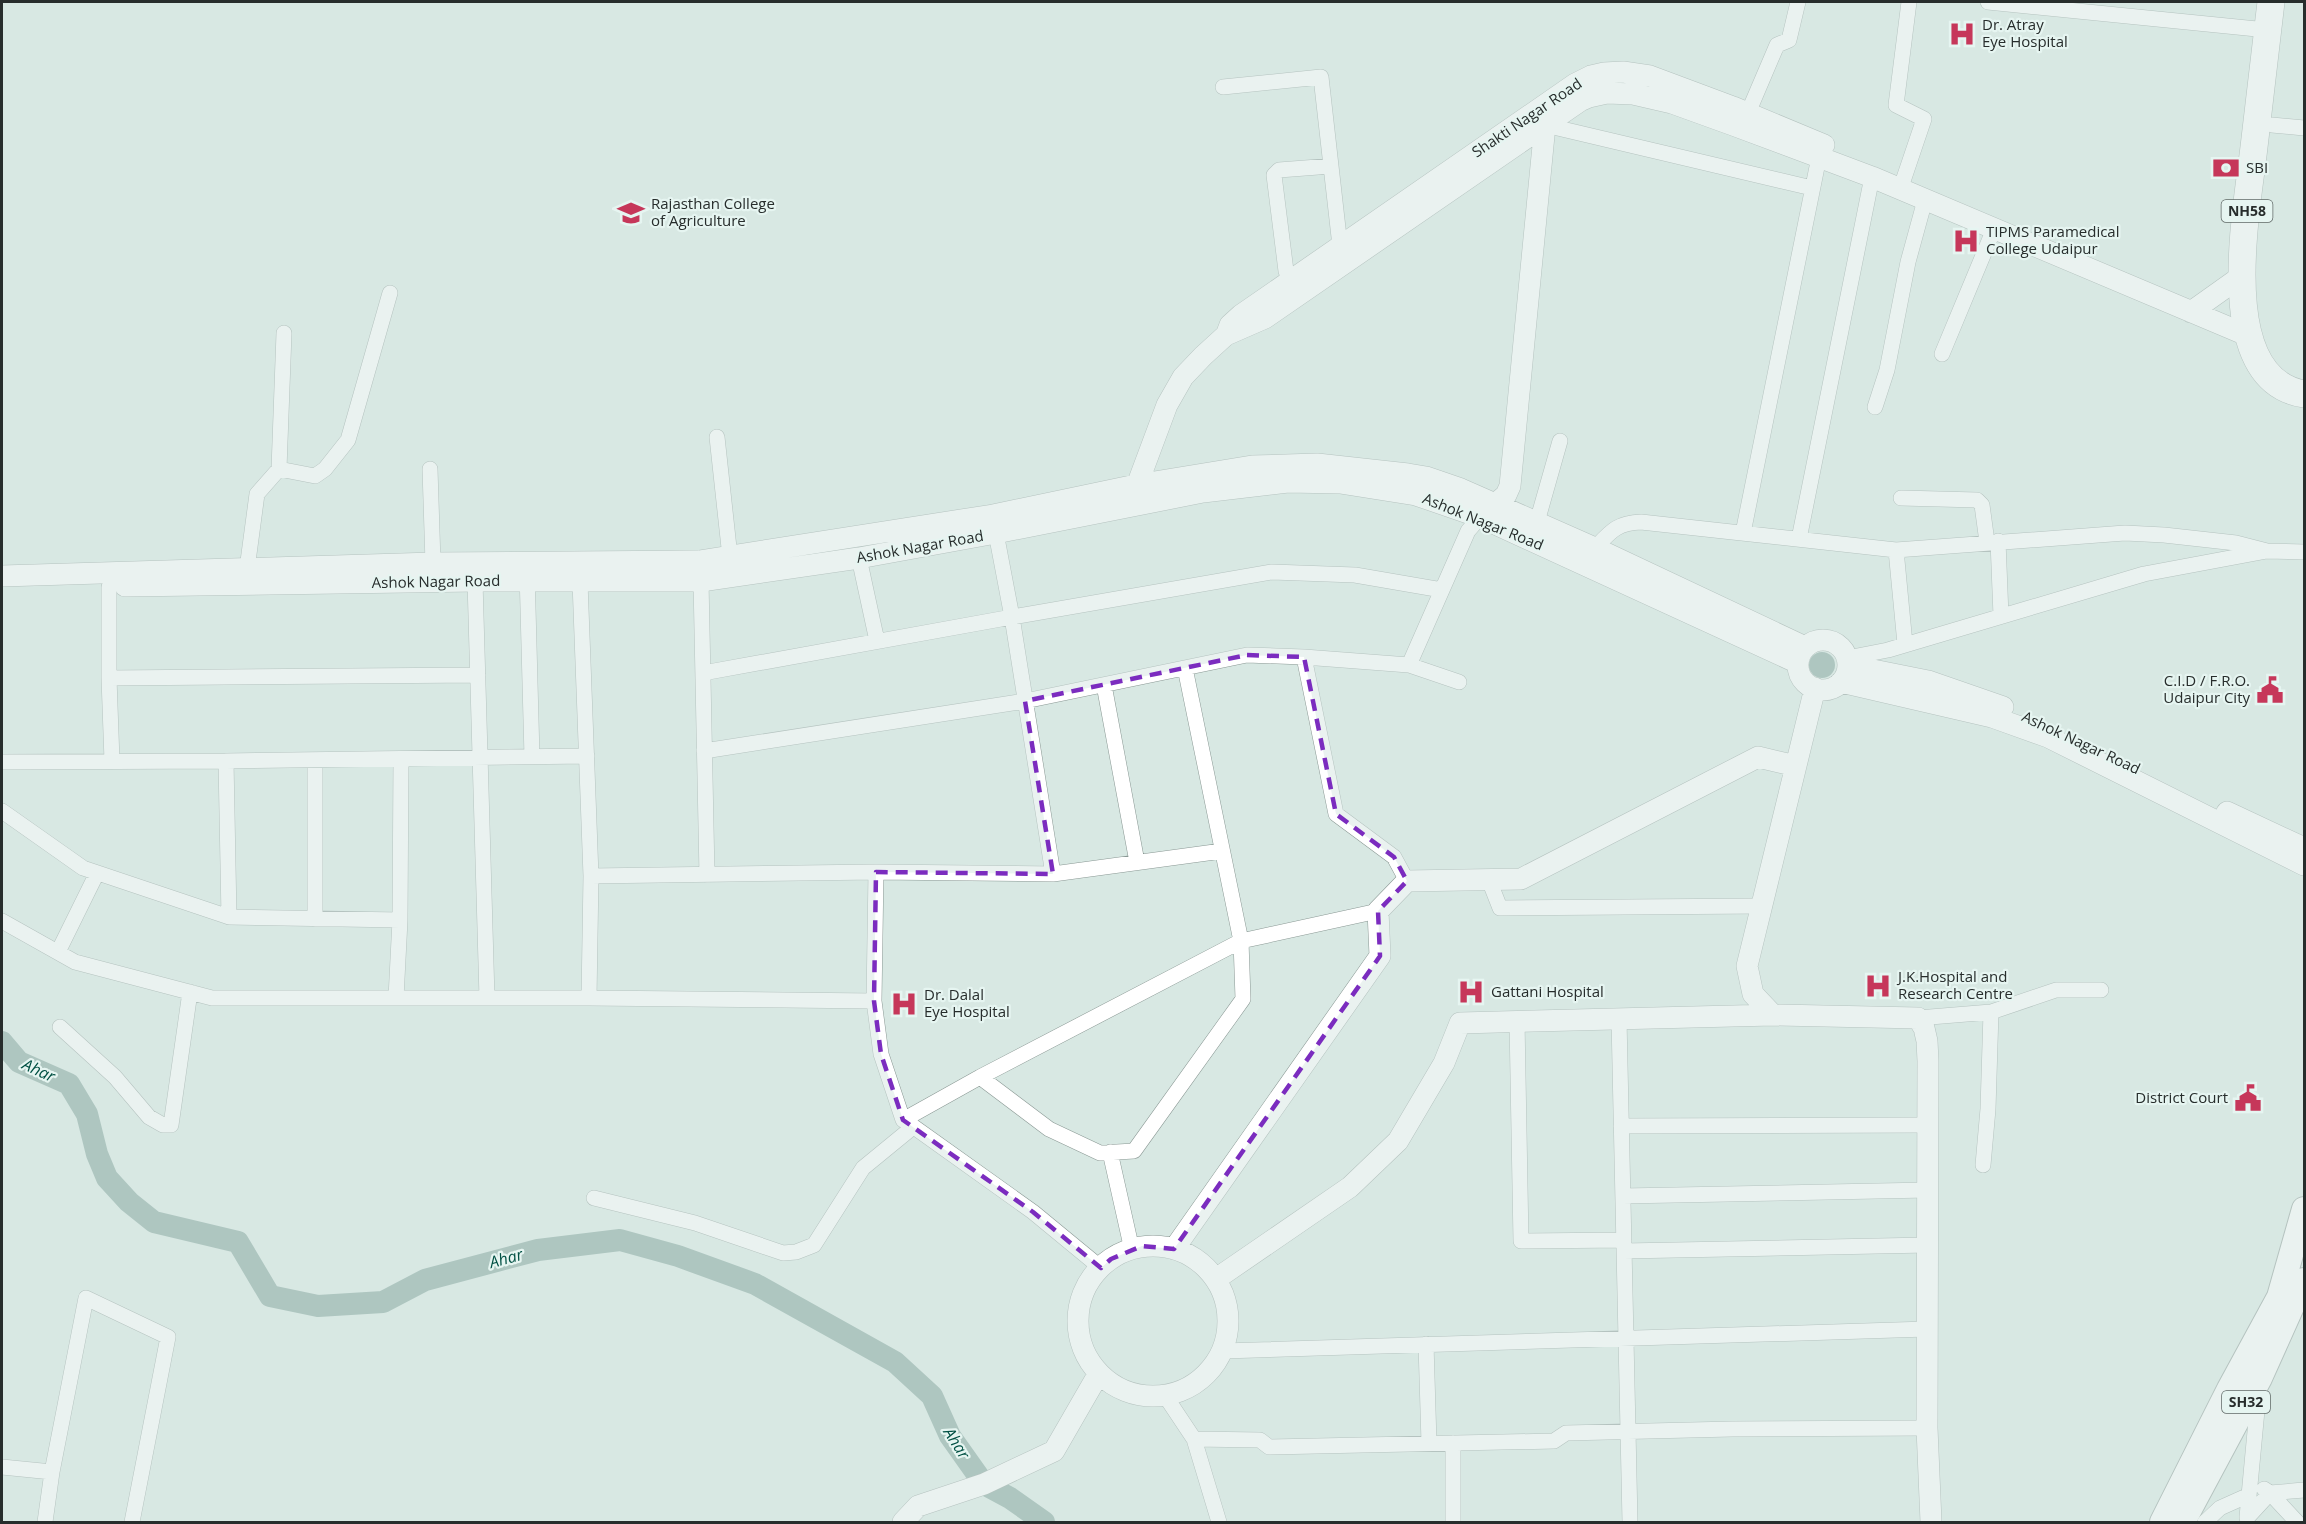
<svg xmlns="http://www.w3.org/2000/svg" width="2306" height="1524" font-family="'Open Sans',sans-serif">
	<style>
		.water { fill: #7a9e95 }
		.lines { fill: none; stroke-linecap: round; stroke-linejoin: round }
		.river { stroke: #7a9e95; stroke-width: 22 }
		.street-casing { stroke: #8a9894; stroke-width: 16 }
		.secondary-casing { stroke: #8a9894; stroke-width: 22 }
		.primary-casing { stroke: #8a9894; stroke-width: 26 }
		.highway-casing { stroke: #8a9894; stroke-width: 28 }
		.street { stroke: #fff; stroke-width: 15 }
		.secondary { stroke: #fff; stroke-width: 21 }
		.primary { stroke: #fff; stroke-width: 24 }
		.highway { stroke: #fff; stroke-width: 27 }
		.marked { fill: none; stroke: #7b2cbf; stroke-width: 4.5; stroke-dasharray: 12 8; stroke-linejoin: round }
		.labels { text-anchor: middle; stroke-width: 4.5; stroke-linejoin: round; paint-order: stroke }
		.shield { fill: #e6f5f1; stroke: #606967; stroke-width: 1.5 }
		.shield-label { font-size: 14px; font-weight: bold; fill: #272d2c }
		.poi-label { font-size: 15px; fill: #272d2c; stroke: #e6f5f1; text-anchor: start }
		.street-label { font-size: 15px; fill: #272d2c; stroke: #e6f5f1 }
		.water-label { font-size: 16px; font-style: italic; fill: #005043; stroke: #e6f5f1 }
	</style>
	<rect width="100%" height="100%" fill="#d8e8e3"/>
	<path class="water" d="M1809 665a13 13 0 1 1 26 0a13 13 0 1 1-26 0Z"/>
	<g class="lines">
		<path class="river" d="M2 1042 19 1062 69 1084 87 1114 97 1154 107 1178 129 1202 154 1222 238 1242 270 1296 318 1306 383 1302 425 1280 538 1250 620 1240 678 1256 755 1284 895 1362 932 1396 950 1436 984 1484 1010 1498 1044 1522"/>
		<defs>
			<path id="street" d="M1988 2 2267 30
				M1223 87 1321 77 1340 246
				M1748 113 1777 45 1789 40 1798 2
				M1540 121 1545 125 1812 188
				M2272 125 2304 128
				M1900 190 1924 119 1896 105 1909 2
				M1297 288 1288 277 1286 271 1274 175 1279 170 1331 166
				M1942 354 1994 229
				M1875 407 1887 370 1908 262 1925 200
				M717 437 730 557
				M279 469 315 476 325 469 348 440 390 293
				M430 469 433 563
				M1901 498 1977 500 1982 505 1987 542
				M1537 522 1560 441
				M996 533 1012 617 1053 874 876 872 874 1001 881 1054 903 1120 980 1077 1241 941 1378 911
				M1743 533 1819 157
				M1799 539 1872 177
				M1998 541 2001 616
				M1595 548C1611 531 1617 523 1641 522L1896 550 2125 533 2164 535 2236 543 2267 551
				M1896 550 1905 644
				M859 558 877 641
				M247 569 257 494 279 469 284 333
				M527 571 532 757
				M475 581 487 998
				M701 581 707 875
				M580 582 591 876 589 998
				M109 587V678L478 675
				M1304 657 1336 814 1394 857 1407 881
				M1847 658 1888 650 2144 574 2267 551 2304 552
				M1409 665 1459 682
				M703 673 1012 617 1272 572 1355 575 1442 590
				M109 678 112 761
				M1104 685 1137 862
				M704 751 1025 701 1247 655 1304 657 1409 665 1468 531 1480 517
				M401 760 400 920 229 917 226 761 587 756
				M315 761V919
				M2 762 226 761
				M2 811 83 868 229 917
				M1053 874 1222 851
				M591 876 876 872
				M1489 880 1500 908 1762 906
				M2 921 75 962 212 998H589L874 1001
				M58 952 97 873
				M396 998 400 920
				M1991 1012 2056 990H2101
				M1918 1018 1991 1012 1988 1109 1983 1165
				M1619 1019 1630 1522
				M1517 1021 1521 1241 1624 1240
				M60 1027 115 1077 149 1117 163 1125H171L190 992
				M980 1077 1049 1129 1100 1153 1134 1151 1243 999 1241 941 1185 668
				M907 1122 1033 1212 1101 1268
				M1621 1126 1927 1125
				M1110 1152 1132 1250
				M1623 1196 1928 1190
				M594 1198 695 1223 783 1253 796 1252 814 1245 863 1168 913 1127
				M1624 1251 1928 1245
				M1426 1344 1429 1443
				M1223 1351 1927 1329
				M1164 1394 1194 1439 1219 1522
				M1194 1439 1260 1440 1269 1447 1554 1441 1566 1433 1732 1429 1927 1428
				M1453 1443V1522
				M2 1467 52 1472
				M2264 1489 2270 1493 2297 1522
				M2247 1517 2259 1389
				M2247 1518 2270 1493 2304 1490
				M45 1522 52 1472 86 1298 168 1337 132 1522
				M2205 1522 2220 1508 2249 1495"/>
			<path id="secondary" d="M2191 312 2243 275
				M1227 333 1230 325 1241 315 1575 84 1591 76 1604 73 1623 72 1650 76 1733 107 1824 145
				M1133 496 1167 405 1183 377 1203 356 1226 335 1265 318 1580 101 1589 97 1607 93 1633 94 1672 103 1733 125 1872 177 2249 336
				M1487 511 1506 495 1510 486 1545 125
				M2 576 433 563 699 561 993 515 1136 485 1252 466 1317 464 1408 474 1426 477 1461 489 1595 548 1805 647
				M125 586 475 581H701L859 558 996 533 1203 492 1288 482 1340 483 1416 495 1480 517 1798 663
				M1798 665a25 25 0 1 1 50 0a25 25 0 1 1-50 0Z
				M1848 665 1928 681 2003 707
				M1841 682 1992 717 2048 737 2304 865
				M1815 688 1747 966 1753 994 1773 1015 1918 1018 1924 1028 1927 1041 1928 1061 1927 1428 1931 1522
				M2227 812 2304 848
				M1078 1321a75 75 0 1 1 150 0a75 75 0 1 1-150 0Z
				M1174 1249 1380 956 1378 911 1407 881 1521 879 1758 757 1796 766
				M1216 1279 1350 1187 1398 1141 1444 1063 1460 1023 1773 1015
				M903 1522 918 1506 984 1484 1054 1451 1099 1373"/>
			<path id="primary" d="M2162 1522 2229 1389 2279 1297 2304 1209
				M2183 1522 2260 1378 2304 1280"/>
			<path id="highway" d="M2271 2C2265 50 2260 99 2254 147 2247 210 2213 379 2304 394"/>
		</defs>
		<use href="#street" class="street-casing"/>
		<use href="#secondary" class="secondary-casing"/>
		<use href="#primary" class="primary-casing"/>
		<use href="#highway" class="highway-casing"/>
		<use href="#street" class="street"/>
		<use href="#secondary" class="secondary"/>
		<use href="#primary" class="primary"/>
		<use href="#highway" class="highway"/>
	</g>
	<path d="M0 0H2306V1524H0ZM1247 655 1304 657 1336 814 1394 857 1407 881 1378 911 1380 956 1174 1249 1142 1246 1111 1259 1101 1268 1033 1212 903 1120 881 1054 874 1001 876 872 1053 874 1025 701Z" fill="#d8e8e3" fill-opacity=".55" fill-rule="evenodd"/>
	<path class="marked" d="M1247 655 1304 657 1336 814 1394 857 1407 881 1378 911 1380 956 1174 1249 1142 1246 1111 1259 1101 1268 1033 1212 903 1120 881 1054 874 1001 876 872 1053 874 1025 701Z"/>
	<defs>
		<symbol id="hospital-bare" viewBox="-9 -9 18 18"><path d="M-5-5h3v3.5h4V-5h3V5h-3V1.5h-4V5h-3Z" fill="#c6375a" stroke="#e6f5f1" stroke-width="2.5" paint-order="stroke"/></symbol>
		<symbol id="bank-bare" viewBox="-9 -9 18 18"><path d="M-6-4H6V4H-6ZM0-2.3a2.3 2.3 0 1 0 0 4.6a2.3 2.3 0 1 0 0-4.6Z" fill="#c6375a" stroke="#e6f5f1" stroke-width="2.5" paint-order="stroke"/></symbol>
		<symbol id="university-bare" viewBox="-9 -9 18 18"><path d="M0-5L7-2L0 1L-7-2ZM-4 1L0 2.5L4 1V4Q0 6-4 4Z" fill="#c6375a" stroke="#e6f5f1" stroke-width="2.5" paint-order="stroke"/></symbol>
		<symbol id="civic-bare" viewBox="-9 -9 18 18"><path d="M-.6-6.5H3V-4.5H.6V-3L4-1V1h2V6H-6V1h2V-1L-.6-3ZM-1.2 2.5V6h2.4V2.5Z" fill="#c6375a" stroke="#e6f5f1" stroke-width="2.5" paint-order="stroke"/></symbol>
	</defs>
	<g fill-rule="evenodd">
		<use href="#hospital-bare" x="1943" y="15" width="38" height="38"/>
		<use href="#bank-bare" x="2207" y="149" width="38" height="38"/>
		<use href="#university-bare" x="612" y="194" width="38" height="38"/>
		<use href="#hospital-bare" x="1947" y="222" width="38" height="38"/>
		<use href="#civic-bare" x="2251" y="671" width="38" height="38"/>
		<use href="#hospital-bare" x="1859" y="967" width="38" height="38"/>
		<use href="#hospital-bare" x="1452" y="973" width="38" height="38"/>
		<use href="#hospital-bare" x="885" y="985" width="38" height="38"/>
		<use href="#civic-bare" x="2229" y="1079" width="38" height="38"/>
	</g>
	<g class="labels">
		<g class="shield">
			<rect x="2221.5" y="200" width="51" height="22" rx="4.5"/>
			<rect x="2222" y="1391" width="48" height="22" rx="4.5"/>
		</g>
		<g class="shield-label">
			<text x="2247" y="216">NH58</text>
			<text x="2246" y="1407">SH32</text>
		</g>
		<g class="poi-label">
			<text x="1982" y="30">Dr. Atray<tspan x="1982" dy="17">Eye Hospital</tspan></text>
			<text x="2246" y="173">SBI</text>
			<text x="651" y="209">Rajasthan College<tspan x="651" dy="17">of Agriculture</tspan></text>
			<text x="1986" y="237">TIPMS Paramedical<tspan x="1986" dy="17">College Udaipur</tspan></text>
			<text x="2250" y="686" text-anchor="end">C.I.D / F.R.O.<tspan x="2250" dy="17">Udaipur City</tspan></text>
			<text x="1898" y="982">J.K.Hospital and<tspan x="1898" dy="17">Research Centre</tspan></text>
			<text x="1491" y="997">Gattani Hospital</text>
			<text x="924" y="1000">Dr. Dalal<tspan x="924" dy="17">Eye Hospital</tspan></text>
			<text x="2228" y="1103" text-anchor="end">District Court</text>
		</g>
		<g class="street-label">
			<text transform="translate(1527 118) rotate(-34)" y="5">Shakti Nagar Road</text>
			<text transform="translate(1483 522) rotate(22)" y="5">Ashok Nagar Road</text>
			<text transform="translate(920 547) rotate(-10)" y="5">Ashok Nagar Road</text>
			<text transform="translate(436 582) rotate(-1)" y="5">Ashok Nagar Road</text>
			<text transform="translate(2081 743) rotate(25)" y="5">Ashok Nagar Road</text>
		</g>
		<g class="water-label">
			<text transform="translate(39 1070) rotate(25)" y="6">Ahar</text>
			<text transform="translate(506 1258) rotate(-15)" y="6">Ahar</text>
			<text transform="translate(957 1443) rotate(58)" y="6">Ahar</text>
		</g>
	</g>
	<rect width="2306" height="1524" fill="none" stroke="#272d2c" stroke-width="6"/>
</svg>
